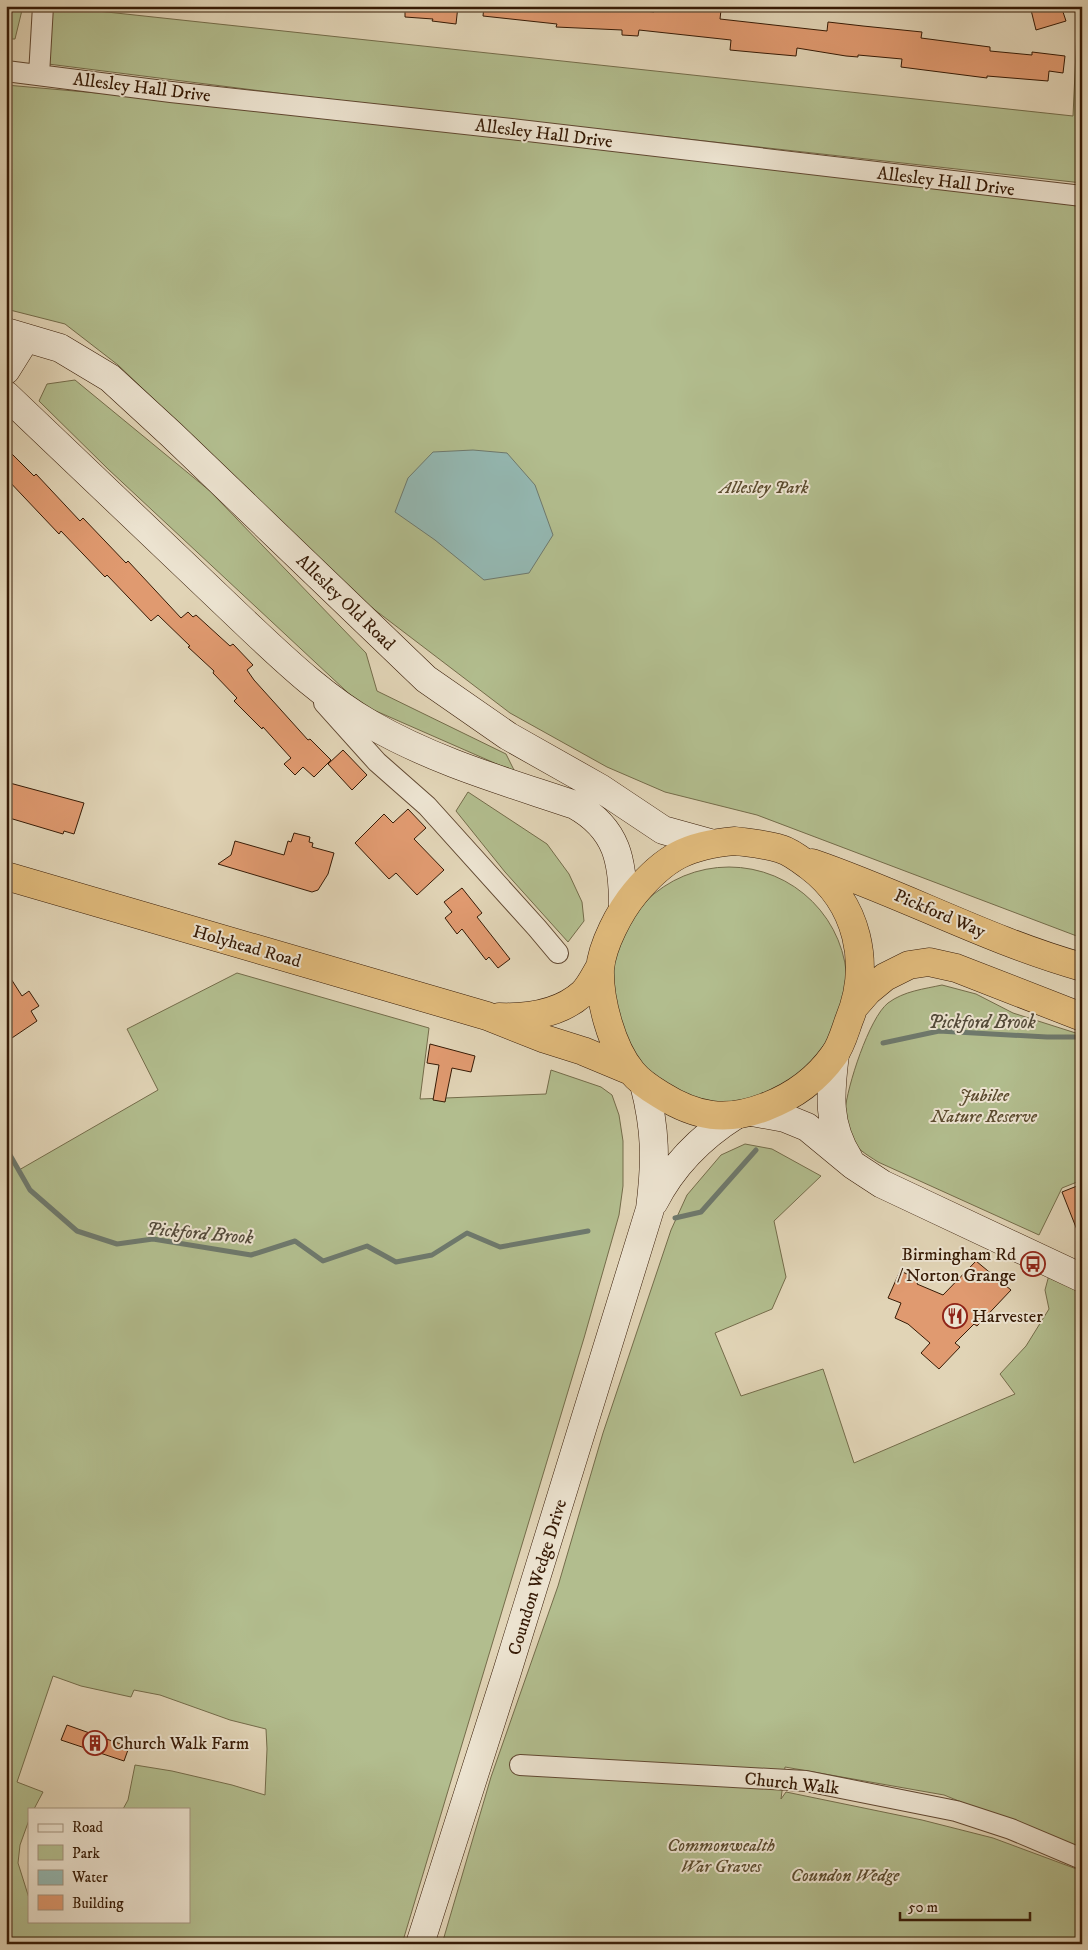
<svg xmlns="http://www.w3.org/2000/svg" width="1088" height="1950" font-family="'IM FELL DW Pica',serif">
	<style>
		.green { fill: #b2bd8e; stroke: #746c4a; fill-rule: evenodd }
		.water { fill: #94b8b2; stroke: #6e796d }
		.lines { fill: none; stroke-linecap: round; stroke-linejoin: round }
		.stream { stroke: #6e796d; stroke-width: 5 }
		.building { fill: #e09a70; stroke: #361a05 }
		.street-casing { stroke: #614831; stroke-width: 22 }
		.secondary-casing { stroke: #361a05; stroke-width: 29 }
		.highway-casing { stroke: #361a05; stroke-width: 29 }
		.street { stroke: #ece3d0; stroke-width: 20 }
		.secondary { stroke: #ece3d0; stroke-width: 28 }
		.highway { stroke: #e0ba7b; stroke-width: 28 }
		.labels { text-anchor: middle; stroke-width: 4; stroke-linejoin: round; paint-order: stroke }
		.street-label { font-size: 18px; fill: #361a05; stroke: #ece3d0 }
		.park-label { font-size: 18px; font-style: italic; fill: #5b4b2e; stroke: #ece3d0 }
		.poi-label { font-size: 18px; fill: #361a05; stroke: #ece3d0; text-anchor: start }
		.water-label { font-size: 19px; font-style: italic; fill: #524939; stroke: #ece3d0 }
	</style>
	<rect width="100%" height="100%" fill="#e1d4b6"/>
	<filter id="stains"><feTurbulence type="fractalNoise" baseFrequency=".004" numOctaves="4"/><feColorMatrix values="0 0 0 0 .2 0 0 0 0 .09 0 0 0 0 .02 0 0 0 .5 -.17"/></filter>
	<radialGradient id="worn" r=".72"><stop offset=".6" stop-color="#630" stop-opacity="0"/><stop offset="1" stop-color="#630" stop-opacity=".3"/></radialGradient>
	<path class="green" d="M6 6H23L15 39H6Z
		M51 6 1073 116 1078 8 1082 9V183L301 96 48 64Z
		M6 85 154 98 1082 205V938L757 815 665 792 607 767 510 713 371 607 118 365 65 324 6 309Z
		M75 380 210 491 366 653 377 691 506 754 515 772 360 704 108 469 39 401 47 384Z
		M468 792 547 844 569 874 582 902 584 921 568 942 505 872 456 811Z
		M611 985a118 118 0 1 1 236 0a118 118 0 1 1-236 0Z
		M237 973 429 1028 420 1099 546 1094 551 1070 601 1087 612 1095 619 1115 623 1141V1186L619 1215 584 1338 402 1944H6V1148L19 1170 158 1090 127 1029ZM53 1676 81 1686 131 1697 134 1690 160 1695 230 1720 266 1729 267 1749 265 1795 232 1785 172 1771 135 1765 128 1800 123 1809H189V1921H29V1898L18 1863 20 1845 29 1820V1809H34L43 1792 17 1782Z
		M942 985 976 994 1013 1013 1082 1035V1180L1062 1188 1039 1235 878 1162C866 1154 854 1148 849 1134 847 1127 844 1118 845 1111 847 1087 869 1018 888 1003 904 991 924 989 942 985Z
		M745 1144 772 1149 821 1176 774 1221 786 1277 772 1309 715 1333 741 1396 823 1369 854 1463 1015 1394 1000 1374 1026 1346 1049 1309 1045 1290 1049 1275 1082 1291V1851L944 1795 785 1767 781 1799 786 1792 922 1820 993 1838 1082 1871V1944H442L491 1777 558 1586 603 1433 671 1230 687 1195 721 1155Z"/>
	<path class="water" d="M473 450 507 453 535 485 553 535 529 573 484 580 435 540 395 512 408 478 433 452Z"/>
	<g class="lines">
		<path class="stream" d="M883 1043 939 1031 1047 1037H1082
			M6 1148 30 1190 77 1231 117 1244 153 1239 251 1255 295 1241 323 1261 367 1246 396 1262 432 1255 467 1233 500 1247 588 1231
			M675 1218 701 1212 756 1150"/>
	</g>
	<path class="building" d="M405 6H458L456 24 432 21 433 19 405 17Z
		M484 6H627L626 9 654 12V6H686L721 10 720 19 827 31 828 22 863 26 922 32 921 38 990 47V51L1032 55V52L1065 56 1063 73 1049 71 1048 81 987 76V78L901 67 902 59 858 55V57L846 56 797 48 796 56 762 53 730 50 731 40 639 30 638 36 622 35V30L556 27 557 24 483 16Z
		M1030 6H1061L1066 21 1036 30Z
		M6 448 34 476 36 474 80 521 83 518 126 563 128 561 181 618 188 612 193 617 196 615 230 646 233 644 253 665 247 670 254 680 308 740 310 739 331 760 314 777 303 767 295 775 284 764 291 758 263 727 262 729 234 701 237 698 213 673 214 671 188 647 190 646 158 615 151 621 107 575 105 577 61 531 59 534 6 478Z
		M343 750 367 775 352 790 328 764Z
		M6 782 84 803 74 834 64 831 63 834 6 817Z
		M408 809 426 828 414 839 444 870 417 895 396 873 389 879 355 843 384 814 393 823Z
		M294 833 310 837 309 842 313 843 312 847 334 853 328 874 318 890 312 892 218 864 231 855 235 841 284 855 288 841 291 842Z
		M462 888 482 913 477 917 510 959 498 968 489 957 486 960 462 929 457 934 445 918 452 912 444 902Z
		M6 971 22 996 29 991 39 1006 31 1011 37 1021 6 1042Z
		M430 1044 475 1056 471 1072 452 1068 445 1102 433 1100 439 1065 427 1063Z
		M1082 1184V1239L1081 1240 1062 1192Z
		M976 1261 1011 1290 977 1326 974 1324 955 1343 960 1347 939 1369 921 1353 930 1343 908 1324 895 1318 901 1303 888 1298 900 1271 919 1279 917 1284 943 1295Z
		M67 1725 129 1747 124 1761 61 1740Z"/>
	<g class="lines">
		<defs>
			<path id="street" d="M6 71 171 92 511 129 1082 196
				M39 75 43 6
				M324 703 377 762 427 806 537 928 558 953
				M520 1765 806 1781 956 1811 1011 1829 1082 1859"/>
			<path id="secondary" d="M6 332 60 348 110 378 172 435 426 679 508 736 600 788 663 830 710 843
				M6 370 26 338
				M6 395 254 631C290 665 328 700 370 724 436 762 504 781 575 805 618 829 623 862 623 907
				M835 1054C830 1094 827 1124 849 1159
				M752 1112 785 1118 807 1127 853 1165 882 1184 1082 1278
				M654 1202C673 1165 701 1137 736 1115
				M420 1944 507 1672 650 1209C656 1162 656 1130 644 1084"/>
			<path id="highway" d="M735 841C750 843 766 844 781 849 791 852 801 860 809 866 858 903 872 964 849 1020 845 1031 841 1046 834 1055 817 1079 792 1097 765 1107 726 1122 696 1117 661 1095 651 1089 640 1082 632 1072 612 1048 599 1000 600 969 602 945 620 911 635 893 665 857 688 845 735 841Z
				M812 863C903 894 989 941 1082 967
				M6 876 487 1016 545 1039 583 1051 631 1071
				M854 1007 868 991 885 977 909 965 929 962 956 968 1082 1017
				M499 1017C528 1018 560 1014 583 993 590 986 595 975 600 967"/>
		</defs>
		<use href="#street" class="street-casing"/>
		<use href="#secondary" class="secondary-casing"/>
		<use href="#highway" class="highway-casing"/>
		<use href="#street" class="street"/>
		<use href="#secondary" class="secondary"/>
		<use href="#highway" class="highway"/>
	</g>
	<defs>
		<symbol id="bus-ring" viewBox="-11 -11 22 22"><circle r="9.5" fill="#ece3d0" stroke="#8f2418" stroke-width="1.5"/><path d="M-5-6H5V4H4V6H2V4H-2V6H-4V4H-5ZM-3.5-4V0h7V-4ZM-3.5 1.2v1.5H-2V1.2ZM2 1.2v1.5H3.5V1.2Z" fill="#8f2418"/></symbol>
		<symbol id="restaurant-ring" viewBox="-11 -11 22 22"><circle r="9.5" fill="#ece3d0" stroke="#8f2418" stroke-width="1.5"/><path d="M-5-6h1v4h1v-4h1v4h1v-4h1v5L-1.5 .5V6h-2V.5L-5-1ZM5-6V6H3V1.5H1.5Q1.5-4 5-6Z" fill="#8f2418"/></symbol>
		<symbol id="building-ring" viewBox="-11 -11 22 22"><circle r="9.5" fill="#ece3d0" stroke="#8f2418" stroke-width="1.5"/><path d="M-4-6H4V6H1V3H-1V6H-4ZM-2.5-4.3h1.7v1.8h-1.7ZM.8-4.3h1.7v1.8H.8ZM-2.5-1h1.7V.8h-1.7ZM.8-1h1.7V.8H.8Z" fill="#8f2418"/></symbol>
	</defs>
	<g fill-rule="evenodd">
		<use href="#bus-ring" x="1019" y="1250" width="28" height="28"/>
		<use href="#restaurant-ring" x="941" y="1302" width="28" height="28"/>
		<use href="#building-ring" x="81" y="1729" width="28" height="28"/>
	</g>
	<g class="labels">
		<g class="street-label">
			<text transform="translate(142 87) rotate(7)" y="6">Allesley Hall Drive</text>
			<text transform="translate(544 133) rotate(7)" y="6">Allesley Hall Drive</text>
			<text transform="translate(946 181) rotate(7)" y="6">Allesley Hall Drive</text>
			<text transform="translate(346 602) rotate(44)" y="6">Allesley Old Road</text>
			<text transform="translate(940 913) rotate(23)" y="6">Pickford Way</text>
			<text transform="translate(247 946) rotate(16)" y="6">Holyhead Road</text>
			<text transform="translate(537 1577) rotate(-73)" y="6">Coundon Wedge Drive</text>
			<text transform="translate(792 1783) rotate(6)" y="6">Church Walk</text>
		</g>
		<g class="park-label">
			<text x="764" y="493">Allesley Park</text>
			<text x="984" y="1101">Jubilee<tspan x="984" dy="21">Nature Reserve</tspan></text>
			<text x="721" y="1851">Commonwealth<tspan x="721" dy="21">War Graves</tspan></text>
			<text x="845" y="1881">Coundon Wedge</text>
		</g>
		<g class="poi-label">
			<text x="1016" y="1260" text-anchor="end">Birmingham Rd<tspan x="1016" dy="21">/ Norton Grange</tspan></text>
			<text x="972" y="1322">Harvester</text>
			<text x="112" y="1749">Church Walk Farm</text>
		</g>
		<g class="water-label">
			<text x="982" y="1028">Pickford Brook</text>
			<text transform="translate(200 1232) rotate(5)" y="7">Pickford Brook</text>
		</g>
	</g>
	<rect width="1088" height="1950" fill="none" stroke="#e1d4b6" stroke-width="25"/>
	<rect x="8" y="8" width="1073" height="1935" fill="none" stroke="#361a05" stroke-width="2.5"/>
	<rect x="12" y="12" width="1063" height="1925" fill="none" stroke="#361a05"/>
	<rect x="28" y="1808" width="162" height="115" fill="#ece3d0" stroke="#a3937f"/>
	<rect x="38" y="1824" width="25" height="8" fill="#ece3d0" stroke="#a3937f"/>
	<text x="72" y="1832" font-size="15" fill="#361a05">Road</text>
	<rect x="38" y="1845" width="25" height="15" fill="#b2bd8e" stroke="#a3937f"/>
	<text x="72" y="1858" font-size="15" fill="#361a05">Park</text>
	<rect x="38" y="1870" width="25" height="15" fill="#94b8b2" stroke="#a3937f"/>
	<text x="72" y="1882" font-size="15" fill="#361a05">Water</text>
	<rect x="38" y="1895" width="25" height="15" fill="#e09a70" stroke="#a3937f"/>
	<text x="72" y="1908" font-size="15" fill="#361a05">Building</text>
	<path d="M900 1912v8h130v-8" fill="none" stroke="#361a05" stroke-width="2.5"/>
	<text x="908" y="1912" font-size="15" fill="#361a05" stroke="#ece3d0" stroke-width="4" paint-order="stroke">50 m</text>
	<rect width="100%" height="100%" filter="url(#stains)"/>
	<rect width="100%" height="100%" fill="url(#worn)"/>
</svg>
